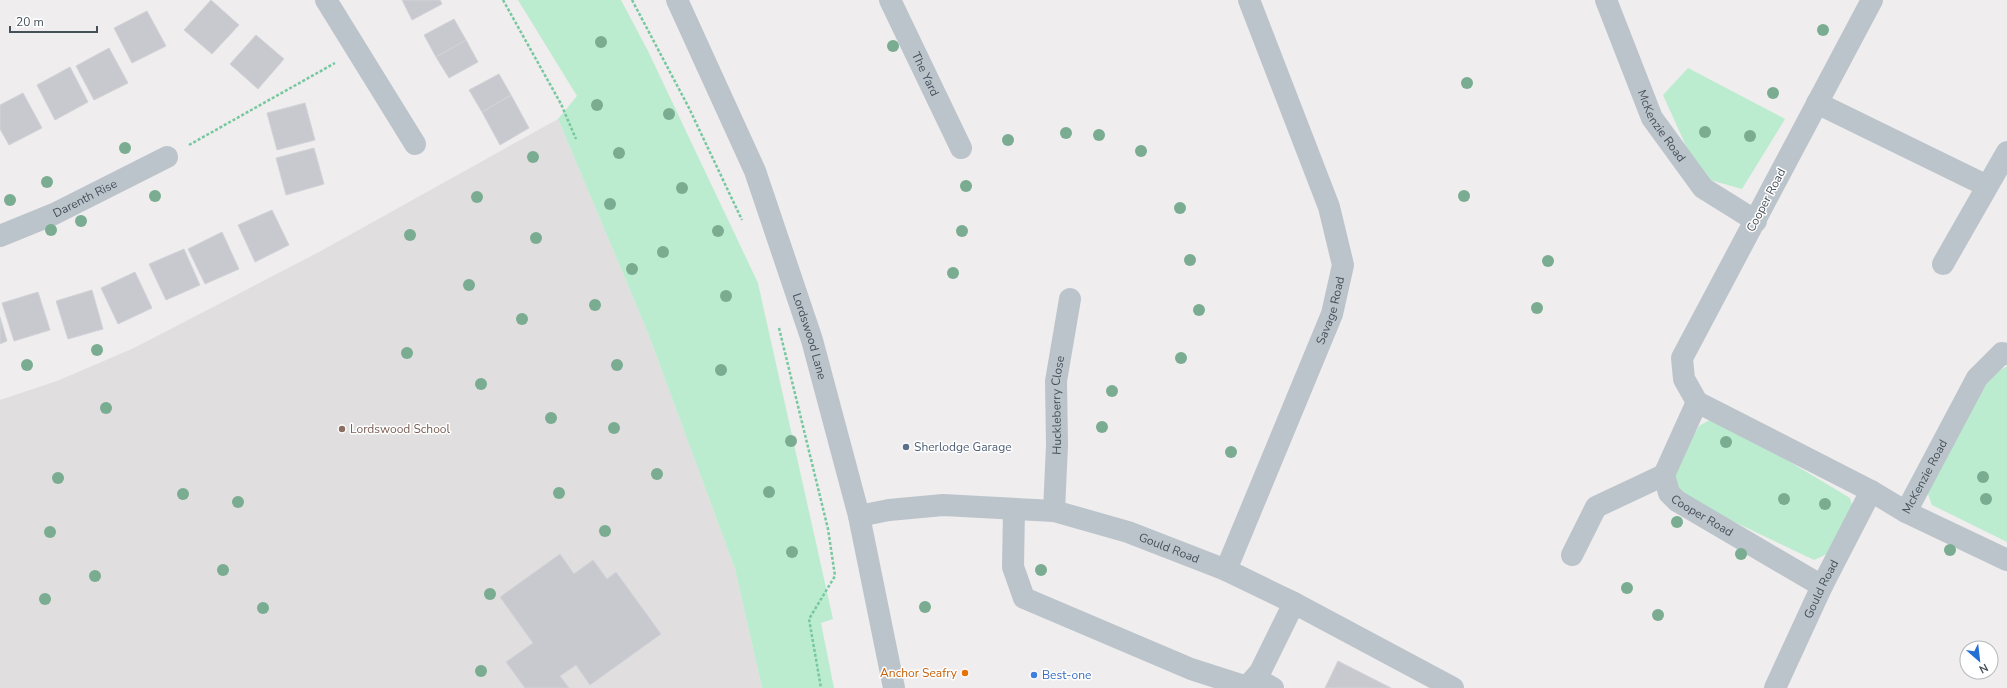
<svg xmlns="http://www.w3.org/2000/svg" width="2007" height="688" font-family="'Nunito Sans',sans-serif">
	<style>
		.education { fill: #e0dede }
		.green { fill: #bceccf }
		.building { fill: #c7c9cf; stroke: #d1d3d8 }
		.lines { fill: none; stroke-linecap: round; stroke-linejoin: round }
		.path { stroke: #76c8a0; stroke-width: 2.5; stroke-dasharray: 3 2; stroke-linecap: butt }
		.minor { stroke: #bcc4cb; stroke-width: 22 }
		.tree { fill: #7aac92 }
		.education-dot { fill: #8d6e63; stroke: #fff; stroke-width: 1.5 }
		.service-dot { fill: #5c6f8a; stroke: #fff; stroke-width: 1.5 }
		.food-dot { fill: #e8710a; stroke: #fff; stroke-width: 1.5 }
		.shop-dot { fill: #3f7fe0; stroke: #fff; stroke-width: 1.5 }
		.labels { text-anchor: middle; stroke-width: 3; stroke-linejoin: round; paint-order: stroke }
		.street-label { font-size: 12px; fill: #465059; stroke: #fff }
		.education-label { font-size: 12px; fill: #785e54; stroke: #fff; text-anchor: start }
		.service-label { font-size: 12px; fill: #4e5e75; stroke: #fff; text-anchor: start }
		.food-label { font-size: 12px; fill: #c56008; stroke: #fff; text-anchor: end }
		.shop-label { font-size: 12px; fill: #366cbe; stroke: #fff; text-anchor: start }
	</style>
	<rect width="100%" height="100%" fill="#efeded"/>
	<path class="education" d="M558 119 648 333 735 569 762 688H0V400L57 381 134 348 319 252Z"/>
	<path class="green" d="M518 0H621L648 51 758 283 833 619 821 623 834 688H762L735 569 648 333 558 119 577 96Z
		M1688 68 1785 119 1742 189 1710 180 1691 157 1663 95Z
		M2007 366V542L1932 505 1926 489 1980 383Z
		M1715 417 1850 498 1854 512 1827 554 1814 560 1722 516 1672 486V472L1699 426Z"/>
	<path class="building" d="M211 0 239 25 212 54 184 30Z
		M402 0H440L442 4 412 20Z
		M147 11 166 46 132 63 114 28Z
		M454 19 466 40 436 57 424 35Z
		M256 35 284 59 258 89 230 64Z
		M466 40 478 62 449 78 436 57Z
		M109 48 128 83 94 100 76 66Z
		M70 67 88 102 55 120 37 85Z
		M499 74 511 95 482 112 469 90Z
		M23 93 42 128 9 145 0 129V105Z
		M511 95 529 128 500 145 482 112Z
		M305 103 315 140 277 150 267 113Z
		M314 148 324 184 286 195 276 158Z
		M272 210 289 245 255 262 238 225Z
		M222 232 239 269 205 284 188 249Z
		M184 249 200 285 166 300 149 264Z
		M135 272 152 308 118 324 101 288Z
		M92 290 103 329 68 339 56 301Z
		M38 292 50 330 14 341 2 303Z
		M0 317 7 341 0 344Z
		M560 554 574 574 593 560 607 579 616 572 661 634 590 685 576 665 560 676 569 688H525L506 662 533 643 500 597Z
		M1338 661 1391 688H1325Z"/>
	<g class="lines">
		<path class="path" d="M503 0 561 104 576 139
			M632 0 689 108 742 220
			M189 145 335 63
			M779 328 828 529 835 576 809 619 821 688"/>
		<g class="minor">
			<path d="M326 0 415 144"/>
			<path id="s1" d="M677 0 755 171 812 340 859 516 894 688"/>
			<path id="s2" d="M890 0 961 148"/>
			<path id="s3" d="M1606 0 1652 118 1703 188 1756 221"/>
			<path d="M1872 0 1682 358 1684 379 1697 402 1871 491 1906 512 2007 560"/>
			<path d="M1817 103 1987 186"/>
			<path id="s4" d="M0 236 54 214 167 157"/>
			<path d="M1943 264 2007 152"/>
			<path id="s5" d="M1697 402 1664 475 1669 493 1677 501 1822 586"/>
			<path d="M1014 509 1013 567 1024 598 1191 669 1247 687 1260 672 1294 603"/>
			<path id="s6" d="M1054 511 1057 445 1056 381 1070 299"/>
			<path id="s7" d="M1906 512 1977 378 2002 353 2007 354"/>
			<path id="s8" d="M859 516 889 510 943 505 1054 511 1128 532 1226 570 1294 603 1453 688"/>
			<path d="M1572 555 1596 507 1664 475"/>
			<path id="s9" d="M1226 570 1332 314 1343 265 1329 207 1249 0"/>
			<path d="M1255 678 1273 688"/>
			<path id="s10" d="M1775 688 1822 586 1871 491"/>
		</g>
	</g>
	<g class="tree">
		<circle cx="1823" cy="30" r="6"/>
		<circle cx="601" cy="42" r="6"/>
		<circle cx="893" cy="46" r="6"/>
		<circle cx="1467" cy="83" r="6"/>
		<circle cx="1773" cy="93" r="6"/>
		<circle cx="597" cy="105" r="6"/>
		<circle cx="669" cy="114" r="6"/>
		<circle cx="1705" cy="132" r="6"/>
		<circle cx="1066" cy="133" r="6"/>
		<circle cx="1099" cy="135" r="6"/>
		<circle cx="1750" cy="136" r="6"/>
		<circle cx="1008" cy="140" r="6"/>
		<circle cx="125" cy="148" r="6"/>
		<circle cx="1141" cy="151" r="6"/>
		<circle cx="619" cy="153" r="6"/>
		<circle cx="533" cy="157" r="6"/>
		<circle cx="47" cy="182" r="6"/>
		<circle cx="966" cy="186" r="6"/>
		<circle cx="682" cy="188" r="6"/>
		<circle cx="155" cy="196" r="6"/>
		<circle cx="1464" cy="196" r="6"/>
		<circle cx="477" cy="197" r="6"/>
		<circle cx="10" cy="200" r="6"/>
		<circle cx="610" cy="204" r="6"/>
		<circle cx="1180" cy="208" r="6"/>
		<circle cx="81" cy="221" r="6"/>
		<circle cx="51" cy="230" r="6"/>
		<circle cx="718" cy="231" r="6"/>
		<circle cx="962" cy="231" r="6"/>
		<circle cx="410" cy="235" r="6"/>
		<circle cx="536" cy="238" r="6"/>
		<circle cx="663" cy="252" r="6"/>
		<circle cx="1190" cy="260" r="6"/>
		<circle cx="1548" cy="261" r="6"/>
		<circle cx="632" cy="269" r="6"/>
		<circle cx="953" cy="273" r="6"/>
		<circle cx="469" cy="285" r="6"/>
		<circle cx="726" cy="296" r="6"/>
		<circle cx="595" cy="305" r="6"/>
		<circle cx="1537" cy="308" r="6"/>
		<circle cx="1199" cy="310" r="6"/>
		<circle cx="522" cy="319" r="6"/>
		<circle cx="97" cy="350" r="6"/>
		<circle cx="407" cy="353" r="6"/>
		<circle cx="1181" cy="358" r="6"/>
		<circle cx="27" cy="365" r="6"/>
		<circle cx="617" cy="365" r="6"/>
		<circle cx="721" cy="370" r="6"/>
		<circle cx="481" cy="384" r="6"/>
		<circle cx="1112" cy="391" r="6"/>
		<circle cx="106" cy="408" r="6"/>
		<circle cx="551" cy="418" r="6"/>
		<circle cx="1102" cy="427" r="6"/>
		<circle cx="614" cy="428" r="6"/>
		<circle cx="791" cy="441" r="6"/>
		<circle cx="1726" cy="442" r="6"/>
		<circle cx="1231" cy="452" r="6"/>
		<circle cx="657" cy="474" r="6"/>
		<circle cx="1983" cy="477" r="6"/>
		<circle cx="58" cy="478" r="6"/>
		<circle cx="769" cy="492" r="6"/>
		<circle cx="559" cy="493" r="6"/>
		<circle cx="183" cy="494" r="6"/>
		<circle cx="1784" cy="499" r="6"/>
		<circle cx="1986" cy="499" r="6"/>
		<circle cx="238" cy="502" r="6"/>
		<circle cx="1825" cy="504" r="6"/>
		<circle cx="1677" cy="522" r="6"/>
		<circle cx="605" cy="531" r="6"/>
		<circle cx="50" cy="532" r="6"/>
		<circle cx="1950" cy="550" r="6"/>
		<circle cx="792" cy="552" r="6"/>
		<circle cx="1741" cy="554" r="6"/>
		<circle cx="223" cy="570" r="6"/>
		<circle cx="1041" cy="570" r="6"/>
		<circle cx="95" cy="576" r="6"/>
		<circle cx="1627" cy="588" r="6"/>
		<circle cx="490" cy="594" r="6"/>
		<circle cx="45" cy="599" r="6"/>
		<circle cx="925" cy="607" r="6"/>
		<circle cx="263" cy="608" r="6"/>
		<circle cx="1658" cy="615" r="6"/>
		<circle cx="481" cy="671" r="6"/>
	</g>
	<circle class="education-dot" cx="342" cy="429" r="4"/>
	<circle class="service-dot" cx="906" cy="447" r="4"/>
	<circle class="food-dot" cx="965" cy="673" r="4"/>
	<circle class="shop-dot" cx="1034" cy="675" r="4"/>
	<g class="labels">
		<g class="street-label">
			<text dy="4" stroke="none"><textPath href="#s2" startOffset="82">The Yard</textPath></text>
			<text dy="4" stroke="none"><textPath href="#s3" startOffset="138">McKenzie Road</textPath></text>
			<text dy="4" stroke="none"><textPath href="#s4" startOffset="93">Darenth Rise</textPath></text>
			<text transform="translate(1766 200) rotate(-62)" y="4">Cooper Road</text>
			<text dy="4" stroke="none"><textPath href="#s9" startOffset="280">Savage Road</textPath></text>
			<text dy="4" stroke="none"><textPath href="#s1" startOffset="362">Lordswood Lane</textPath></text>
			<text dy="4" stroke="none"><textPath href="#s6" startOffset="106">Huckleberry Close</textPath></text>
			<text dy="4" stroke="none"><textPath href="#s7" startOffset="40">McKenzie Road</textPath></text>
			<text dy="4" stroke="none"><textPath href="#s5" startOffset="139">Cooper Road</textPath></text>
			<text dy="4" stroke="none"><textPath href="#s8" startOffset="317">Gould Road</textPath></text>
			<text dy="4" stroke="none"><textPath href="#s10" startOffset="109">Gould Road</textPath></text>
		</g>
		<g class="education-label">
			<text x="350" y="433">Lordswood School</text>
		</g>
		<g class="service-label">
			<text x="914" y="451">Sherlodge Garage</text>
		</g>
		<g class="food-label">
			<text x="957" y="677">Anchor Seafry</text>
		</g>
		<g class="shop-label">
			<text x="1042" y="679">Best-one</text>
		</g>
	</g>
	<g transform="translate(1979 660) rotate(152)"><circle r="19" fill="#ffffff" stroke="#b5b9bd"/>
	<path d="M0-3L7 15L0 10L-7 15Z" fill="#2270d4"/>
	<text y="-6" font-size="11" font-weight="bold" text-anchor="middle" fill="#465059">N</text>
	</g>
	<path d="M10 26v6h87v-6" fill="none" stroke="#465059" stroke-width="2"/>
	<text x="16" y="26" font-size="12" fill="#465059" stroke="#ffffff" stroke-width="3" paint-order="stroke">20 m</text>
</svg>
